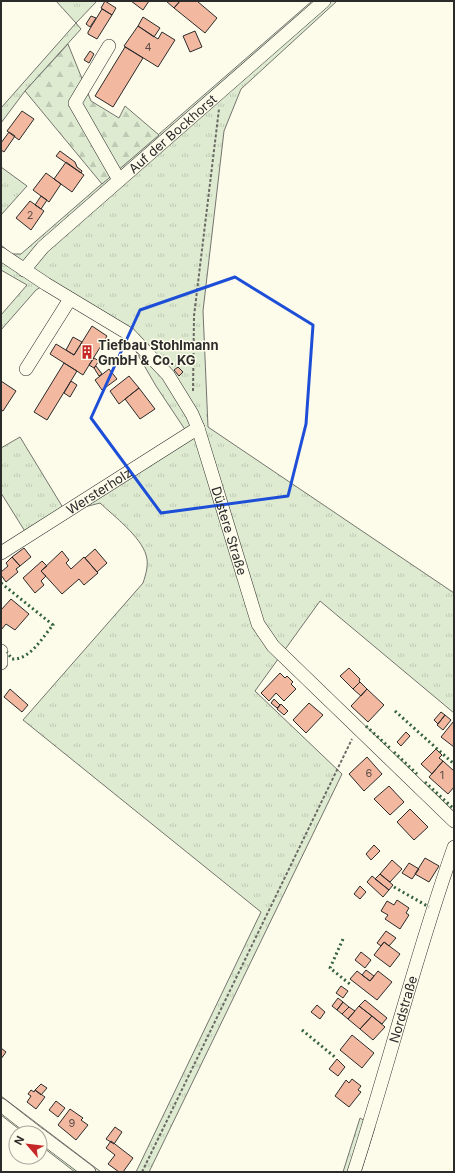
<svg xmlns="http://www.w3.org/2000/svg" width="455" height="1173" font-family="Inter,sans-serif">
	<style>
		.grass { fill: url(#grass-tufts); stroke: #74746e }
		.forest { fill: url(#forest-firs); stroke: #74746e }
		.building { fill: #f2b8a0; stroke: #2b2b2b }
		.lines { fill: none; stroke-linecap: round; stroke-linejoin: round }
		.minor-casing { stroke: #2b2b2b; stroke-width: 14 }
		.path { stroke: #6a6964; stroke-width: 2; stroke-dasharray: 3 2; stroke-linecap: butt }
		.minor { stroke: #fdfbea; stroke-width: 13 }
		.hedge { stroke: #34623c; stroke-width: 3; stroke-dasharray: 2 3; stroke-linecap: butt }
		.marked { fill: none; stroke: #1d4ed8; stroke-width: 3; stroke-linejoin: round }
		.labels { text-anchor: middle; stroke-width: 3; stroke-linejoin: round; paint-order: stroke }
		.number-label { font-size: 11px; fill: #5d4e48 }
		.street-label { font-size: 13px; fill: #2b2b2b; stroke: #fdfbea }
		.poi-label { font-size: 13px; font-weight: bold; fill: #2b2b2b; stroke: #fdfbea; text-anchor: start }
	</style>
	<defs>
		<pattern id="grass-tufts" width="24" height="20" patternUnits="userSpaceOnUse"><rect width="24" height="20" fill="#deebd1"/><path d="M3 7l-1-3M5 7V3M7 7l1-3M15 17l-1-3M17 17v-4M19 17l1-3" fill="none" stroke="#bfcab4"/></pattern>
		<pattern id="forest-firs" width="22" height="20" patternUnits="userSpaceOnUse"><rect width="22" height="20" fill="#deebd1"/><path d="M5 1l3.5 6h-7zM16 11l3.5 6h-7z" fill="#bfcab4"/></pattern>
	</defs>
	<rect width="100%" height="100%" fill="#fdfbea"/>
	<path class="grass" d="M56 1H97L76 23 81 29 25 91 1 123V108L76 23Z
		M312 1H337L241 89 224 131 203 311 208 427 454 593V713L320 601 255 691 342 774 149 1172H136L261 912 23 720 143 583C146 574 149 564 146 555 141 537 114 516 100 503L65 512 26 533 1 493V448L20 437 65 511 186 431 156 386 127 336 44 285 36 290 1 330V315L27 285 1 270V245L12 254H21Z
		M1 167 27 186 1 215Z
		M1 1096 101 1172H75L40 1145V1133H24L1 1115Z
		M360 1118 375 1127 361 1172H343Z"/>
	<path class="forest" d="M68 44 91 101 119 118 125 106 159 135 102 184 25 91Z"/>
	<path class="building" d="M105 1 116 8 112 15 101 8Z
		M131 1H149L143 10Z
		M166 1H180L174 8Z
		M180 1H197L217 18 205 33 174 8Z
		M102 9 112 15 97 39 88 34V32Z
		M91 16 96 18 90 27 86 24Z
		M143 17 160 28 154 37 138 26Z
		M138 26 158 39 162 32 175 40 158 67 124 46Z
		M195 31 202 47 190 52 183 36Z
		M125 47 143 58 113 107 95 96Z
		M90 51 94 54 89 63 84 60Z
		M22 111 34 119 19 140 7 131Z
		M9 132 15 136 4 152 1 150V143Z
		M60 151 75 162 77 167 82 171 81 173 56 156Z
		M66 162 84 175 72 192 54 179Z
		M46 173 61 184 49 202 33 190Z
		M41 196 47 200 41 209 35 205Z
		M30 201 44 211 31 230 16 218Z
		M92 326 107 336 83 375 50 354 56 344 74 355Z
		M73 337 82 342 74 355 66 350Z
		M94 358 99 361 94 368 89 365Z
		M64 363 77 371 47 420 34 412Z
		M96 366 102 374 99 376 94 368Z
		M178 367 183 372 179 376 174 370Z
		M109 369 117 379 102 390 95 380Z
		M129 376 139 388 119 404 110 391Z
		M1 381 16 391 3 411 1 410Z
		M71 381 77 385 70 397 64 393Z
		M139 388 155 409 140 419 125 399Z
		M24 548 31 557 20 566 12 557Z
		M95 549 107 563 97 572 85 558Z
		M62 551 69 560 66 563 71 569 84 557 98 573 84 585 79 579 62 594 41 571Z
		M12 557 20 566 16 569 18 572 6 582 1 575V572L8 566 6 563Z
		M42 561 47 566 41 571 46 576 41 581 44 585 35 593 23 578Z
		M11 599 29 614 15 630 6 624 1 630V610Z
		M349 668 360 679 359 681 360 682 353 689 340 676Z
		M280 673 285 678 287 676 293 682 291 684 296 689 284 701 276 693 269 701 261 693Z
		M360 682 367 689 361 696 353 689Z
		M10 689 28 705 22 712 4 697Z
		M367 689 384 705 368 722 351 706Z
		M274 699 280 705 277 708 271 703Z
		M309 703 323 715 306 733 293 720Z
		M281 704 288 711 284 715 277 709Z
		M441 712 445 715 438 724 434 720Z
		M445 715 451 720 443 730 437 725Z
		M453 722 454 723V747L441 737Z
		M406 732 410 736 401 746 397 742Z
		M436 749 442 755 439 758 443 761 432 774 421 764Z
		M367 757 382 774 364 791 349 774Z
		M443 761 454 771V787L448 794 429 777Z
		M389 786 404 802 390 815 374 799Z
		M410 809 428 827 414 840 397 822Z
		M374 845 380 851 371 860 366 854Z
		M425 858 439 866 429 882 415 874Z
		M392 860 402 869 390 882 380 874Z
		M409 863 419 869 412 879 402 873Z
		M380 874 393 885 389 890 375 879Z
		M372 876 389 890 383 897 367 882Z
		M360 886 366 892 360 899 354 894Z
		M397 900 409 908 406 913 409 915 400 929 385 919 388 915 381 911 387 901 394 905Z
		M386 931 396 938 389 946 384 942 381 946 377 943Z
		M384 942 400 954 390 967 374 955Z
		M361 952 371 960 365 968 355 960Z
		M366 970 374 976 370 981 362 975Z
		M357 971 370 981 378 971 392 982 377 1000 350 979Z
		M341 986 348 991 343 998 336 993Z
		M338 998 343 1002 337 1010 332 1006Z
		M365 1000 387 1018 382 1024 359 1006Z
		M343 1002 349 1007 342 1014 337 1010Z
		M317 1005 325 1012 320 1019 311 1012Z
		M359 1006 372 1016 360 1029 348 1019Z
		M349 1007 355 1011 348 1019 342 1014Z
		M372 1016 385 1027 373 1040 360 1029Z
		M352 1035 374 1053 362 1068 340 1050Z
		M1 1048 6 1052 1 1059Z
		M337 1059 345 1067 338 1076 329 1069Z
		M352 1079 361 1086 358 1090 361 1092 349 1107 335 1096 346 1080 349 1083Z
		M41 1084 47 1088 41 1095 35 1090Z
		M31 1090 34 1092 35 1090 45 1097 36 1109 27 1102 31 1096 28 1094Z
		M56 1101 65 1108 58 1117 49 1110Z
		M70 1109 83 1118 81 1120 88 1125 76 1140 58 1125Z
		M115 1127 122 1132 114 1144 106 1139Z
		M111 1141 133 1158 123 1172H119L108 1164 115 1155 106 1148Z"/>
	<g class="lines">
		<defs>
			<g id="minor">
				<path d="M109 46 75 103 119 180"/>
				<path id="s1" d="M1 254 46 284 129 334 168 375 192 414 198 428 258 624 273 646 454 821"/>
				<path id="s2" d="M24 270 43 247 324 1"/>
				<path d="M26 369 70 299"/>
				<path id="s3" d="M1 553 198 428"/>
				<path d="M1 651V663"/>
				<path d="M1 1105 37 1133"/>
				<path d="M40 1135 89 1172"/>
				<path id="s4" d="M354 1172C389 1064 416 954 454 847"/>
			</g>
		</defs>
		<use href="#minor" class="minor-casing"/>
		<path class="path" d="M193 391 194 316 219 109
			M142 1172 352 739"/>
		<use href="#minor" class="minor"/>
		<path class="hedge" d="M1 583 53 625C42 638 30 660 12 659L7 652
			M395 711 454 764
			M366 726 390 748
			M394 752 417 774
			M425 782 454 809
			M394 887 429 907
			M343 939 330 968 351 985
			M302 1030 336 1058"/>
	</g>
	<path class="marked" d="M235 277 313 325 306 424 288 496 161 513 91 418 140 310Z"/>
	<defs>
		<symbol id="building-bare" viewBox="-9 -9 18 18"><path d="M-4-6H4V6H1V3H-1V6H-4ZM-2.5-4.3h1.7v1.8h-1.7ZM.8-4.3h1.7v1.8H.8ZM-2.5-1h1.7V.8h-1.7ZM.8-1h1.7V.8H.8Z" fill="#c62828" stroke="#fdfbea" stroke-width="2.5" paint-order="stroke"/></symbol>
	</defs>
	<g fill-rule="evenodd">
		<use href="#building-bare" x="77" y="342" width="20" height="20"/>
	</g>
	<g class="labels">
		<g class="number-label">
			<text x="148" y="51">4</text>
			<text x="30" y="219">2</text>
			<text x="369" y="777">6</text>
			<text x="442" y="779">1</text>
			<text x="72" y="1127">9</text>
		</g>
		<g class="street-label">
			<text dy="5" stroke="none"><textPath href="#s2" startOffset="202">Auf der Bockhorst</textPath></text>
			<text dy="5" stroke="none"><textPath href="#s3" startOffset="116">Wersterholz</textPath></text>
			<text dy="5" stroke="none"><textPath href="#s1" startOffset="376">Düstere Straße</textPath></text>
			<text dy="5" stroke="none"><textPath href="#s4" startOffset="170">Nordstraße</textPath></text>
		</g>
		<g class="poi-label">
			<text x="98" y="350">Tiefbau Stohlmann<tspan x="98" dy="15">GmbH &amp; Co. KG</tspan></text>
		</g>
	</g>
	<rect width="455" height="1173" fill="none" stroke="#2b2b2b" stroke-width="4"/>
	<g transform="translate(28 1145) rotate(298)"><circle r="19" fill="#fdfbea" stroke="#a9a89e"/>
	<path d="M0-3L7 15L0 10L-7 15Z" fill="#c62828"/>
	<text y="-6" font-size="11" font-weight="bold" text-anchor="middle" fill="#2b2b2b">N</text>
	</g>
</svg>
